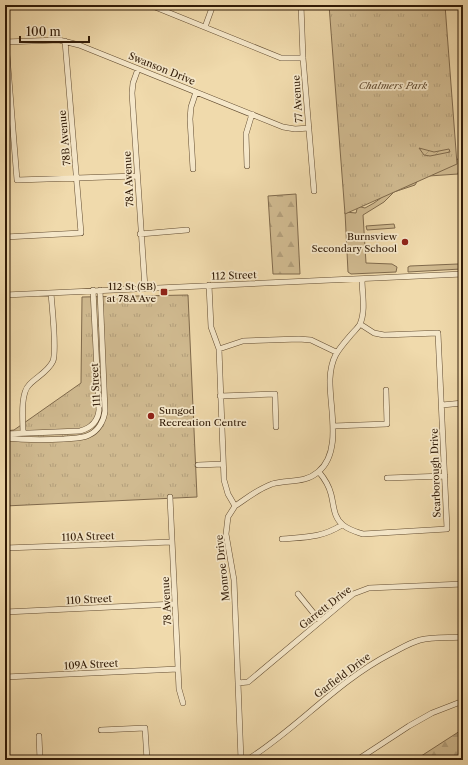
<svg xmlns="http://www.w3.org/2000/svg" width="468" height="765" font-family="'Libre Caslon Text',serif">
	<style>
		.grass { fill: #d0ba90; stroke: #806a4c }
		.forest { fill: url(#forest-firs); stroke: #806a4c }
		.park { fill: url(#park-tufts); stroke: #806a4c }
		.garden { fill: url(#garden-furrows); stroke: #806a4c }
		.lines { fill: none; stroke-linecap: round; stroke-linejoin: round }
		.minor-casing { stroke: #614b30; stroke-width: 6 }
		.minor { stroke: #f5e7c9; stroke-width: 5 }
		.poi-dot { fill: #8f2418; stroke: #f5e7c9; stroke-width: 1.5 }
		.labels { text-anchor: middle; stroke-width: 3.5; stroke-linejoin: round; paint-order: stroke }
		.street-label { font-size: 10px; fill: #311b07; stroke: #f5e7c9 }
		.park-label { font-size: 10px; font-style: italic; fill: #614b30; stroke: #f5e7c9 }
		.poi-label { font-size: 10px; fill: #311b07; stroke: #f5e7c9; text-anchor: end }
	</style>
	<defs>
		<pattern id="forest-firs" width="22" height="20" patternUnits="userSpaceOnUse"><rect width="22" height="20" fill="#d0ba90"/><path d="M5 1l3.5 6h-7zM16 11l3.5 6h-7z" fill="#b39f7b"/></pattern>
		<pattern id="park-tufts" width="24" height="20" patternUnits="userSpaceOnUse"><rect width="24" height="20" fill="#d0ba90"/><path d="M3 7l-1-3M5 7V3M7 7l1-3M15 17l-1-3M17 17v-4M19 17l1-3" fill="none" stroke="#b39f7b"/></pattern>
		<pattern id="garden-furrows" width="10" height="10" patternUnits="userSpaceOnUse"><rect width="10" height="10" fill="#d0ba90"/><path d="M-1 1l2-2M0 10L10 0M9 11l2-2" fill="none" stroke="#b39f7b"/></pattern>
	</defs>
	<rect width="100%" height="100%" fill="#f0daac"/>
	<filter id="stains"><feTurbulence type="fractalNoise" baseFrequency=".005" numOctaves="4"/><feColorMatrix values="0 0 0 0 .2 0 0 0 0 .09 0 0 0 0 .02 0 0 0 .5 -.17"/></filter>
	<radialGradient id="worn" r=".72"><stop offset=".6" stop-color="#630" stop-opacity="0"/><stop offset="1" stop-color="#630" stop-opacity=".3"/></radialGradient>
	<path class="grass" d="M461 158 458 174 429 176 455 160Z
		M418 180 415 185 394 192 384 202 363 215 366 263 392 264 397 267 396 272 351 274 348 272 345 212 356 213 357 209V206L365 208 374 203 385 195Z
		M394 224 395 228 367 230 366 226Z
		M458 264 460 265 461 269 408 272V267L410 266Z"/>
	<path class="forest" d="M296 194 300 274H273L268 196Z
		M463 729V759L461 760H415Z"/>
	<path class="park" d="M329 5H445L457 164 345 214Z
		M188 295 197 497 5 506V431L14 430 81 383 82 297Z"/>
	<path class="garden" d="M419 148 434 152 449 149 450 152 430 156 424 155Z"/>
	<g class="lines">
		<defs>
			<path id="minor" d="M150 5 281 58H303
				M301 5 303 58 314 191
				M205 27 213 5
				M5 42 59 40 79 45 283 127 295 129 309 128
				M6 42 17 180 136 176
				M138 69 133 83 132 93 145 288
				M247 166 246 134 252 114
				M193 169 190 119 191 107 196 92
				M140 234 187 230
				M5 237 81 233 65 41
				M209 285 211 327 219 349 224 480 228 494 235 506 228 517 226 534 234 580 241 760
				M5 295 463 274
				M219 349 243 341 299 339 311 340 336 352
				M220 396 275 394 276 427
				M442 405 463 403
				M333 426 387 424 386 390
				M23 433C23 421 20 394 29 385 36 377 48 372 53 361 57 350 52 307 51 293
				M5 434 80 431C91 428 98 421 99 410L93 290
				M5 438C25 440 44 440 64 439 72 438 81 439 89 435 98 431 104 421 105 411L100 290
				M198 465 223 464
				M319 472C324 478 329 486 331 494 334 505 333 517 343 525 349 530 356 532 363 534L447 529 438 333 384 335 374 333 360 324
				M387 478 445 476
				M170 497 179 689 183 703
				M235 506C247 498 258 489 272 484 288 479 304 484 318 472 343 452 329 406 330 379 331 358 337 351 350 336 353 332 358 328 360 324 366 311 362 293 362 279
				M282 539C306 537 321 538 342 525
				M5 548 172 542
				M298 594 320 621
				M5 612 175 604
				M5 677 178 669
				M238 683 248 682 353 594 369 588 463 584
				M101 730 145 728 147 760
				M39 736 40 760
				M247 760C297 729 336 682 390 654 400 649 409 643 420 640 433 637 449 638 463 637
				M357 760 409 726 432 713 463 701"/>
		</defs>
		<use href="#minor" class="minor-casing"/>
		<use href="#minor" class="minor"/>
	</g>
	<g class="poi-dot">
		<circle cx="405" cy="242" r="4"/>
		<rect x="160" y="288" width="8" height="8" rx="2"/>
		<circle cx="151" cy="416" r="4"/>
	</g>
	<g class="labels">
		<g class="street-label">
			<text transform="translate(162 68) rotate(22)" y="4">Swanson Drive</text>
			<text transform="translate(297 99) rotate(-94)" y="4">77 Avenue</text>
			<text transform="translate(64 138) rotate(-95)" y="4">78B Avenue</text>
			<text transform="translate(128 179) rotate(-93)" y="4">78A Avenue</text>
			<text transform="translate(234 275) rotate(-2)" y="4">112 Street</text>
			<text transform="translate(95 385) rotate(-93)" y="4">111 Street</text>
			<text transform="translate(435 473) rotate(-92)" y="4">Scarborough Drive</text>
			<text transform="translate(88 536) rotate(-2)" y="4">110A Street</text>
			<text transform="translate(222 568) rotate(-96)" y="4">Monroe Drive</text>
			<text transform="translate(89 599) rotate(-3)" y="4">110 Street</text>
			<text transform="translate(166 601) rotate(-93)" y="4">78 Avenue</text>
			<text transform="translate(325 607) rotate(-38)" y="4">Garrett Drive</text>
			<text transform="translate(91 664) rotate(-3)" y="4">109A Street</text>
			<text transform="translate(342 675) rotate(-37)" y="4">Garfield Drive</text>
		</g>
		<g class="park-label">
			<text x="393" y="89">Chalmers Park</text>
		</g>
		<g class="poi-label">
			<text x="397" y="240">Burnsview<tspan x="397" dy="12">Secondary School</tspan></text>
			<text x="156" y="290">112 St (SB)<tspan x="156" dy="12">at 78A Ave</tspan></text>
			<text x="159" y="414" text-anchor="start">Sungod<tspan x="159" dy="12">Recreation Centre</tspan></text>
		</g>
	</g>
	<rect width="468" height="765" fill="none" stroke="#f0daac" stroke-width="20"/>
	<rect x="6" y="6" width="456" height="753" fill="none" stroke="#311b07" stroke-width="2"/>
	<rect x="10" y="10" width="448" height="745" fill="none" stroke="#311b07"/>
	<path d="M20 36v6h69v-6" fill="none" stroke="#311b07" stroke-width="2"/>
	<text x="26" y="36" font-size="12" fill="#311b07" stroke="#f5e7c9" stroke-width="3" paint-order="stroke">100 m</text>
	<rect width="100%" height="100%" filter="url(#stains)"/>
	<rect width="100%" height="100%" fill="url(#worn)"/>
</svg>
